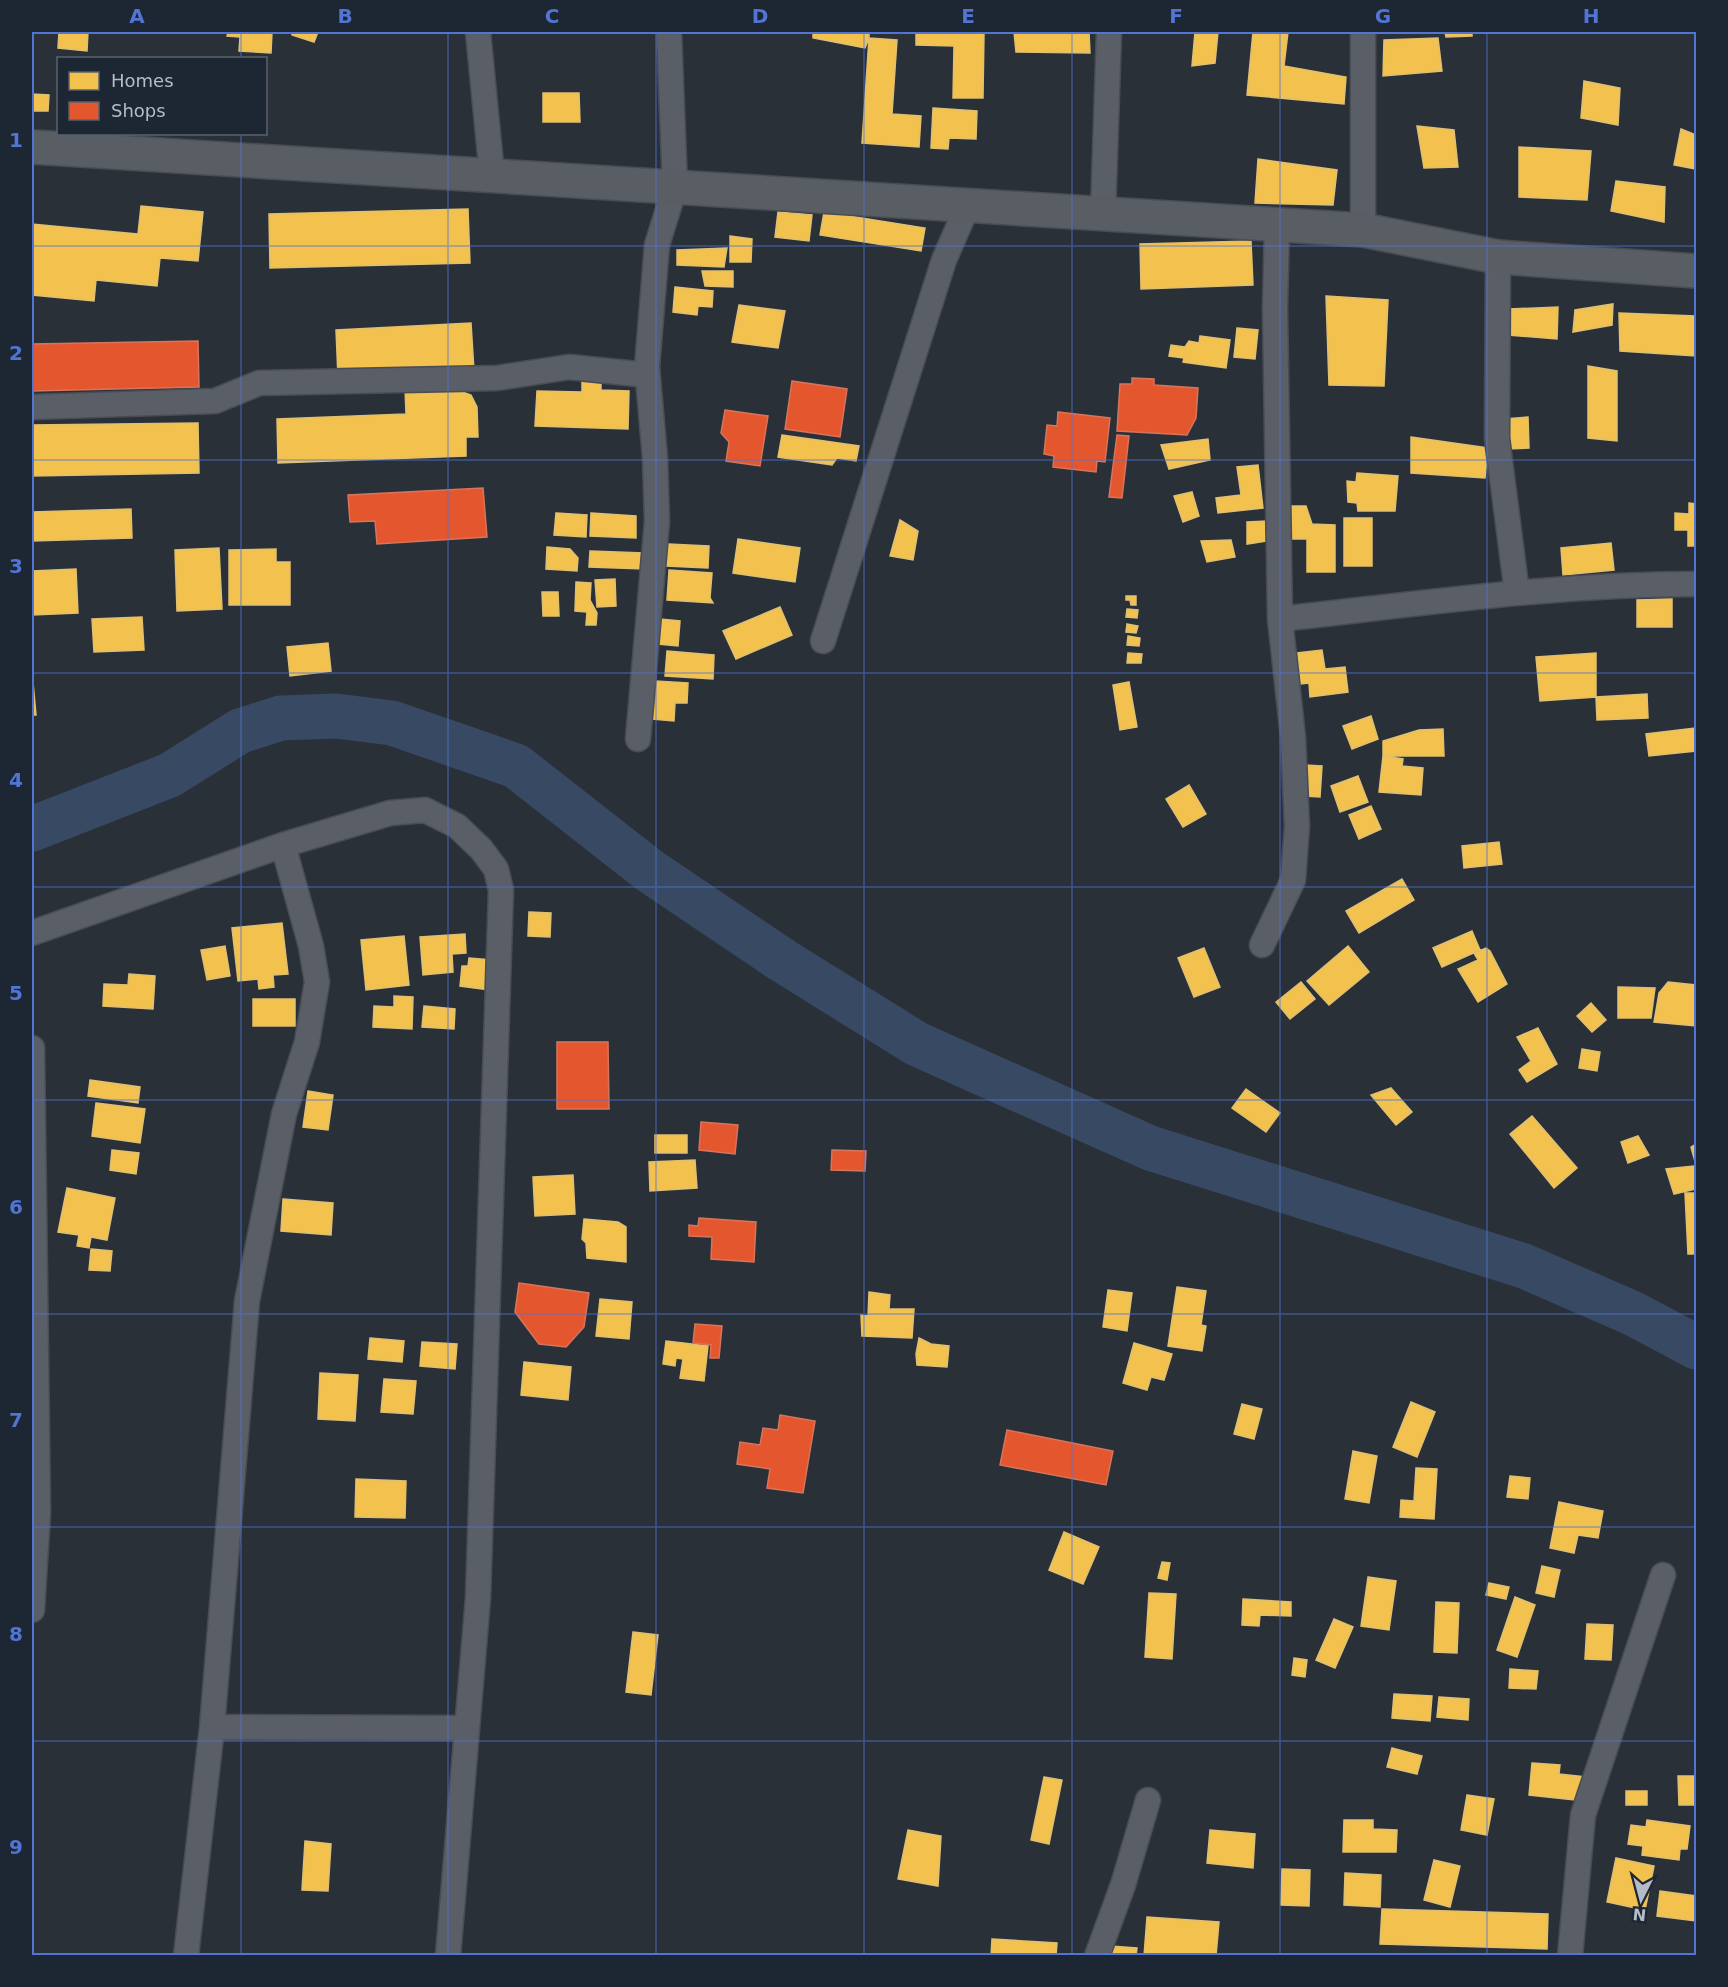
<svg xmlns="http://www.w3.org/2000/svg" width="1728" height="1987" font-family="'DejaVu Sans',sans-serif">
	<style>
		.homes { fill: #f2c14e; stroke: #dfc073; stroke-width: 1.5 }
		.shops { fill: #e4572e; stroke: #d6755c; stroke-width: 1.5 }
		.lines { fill: none; stroke-linecap: round; stroke-linejoin: round }
		.river { stroke: #384963; stroke-width: 45 }
		.street-casing { stroke: #484c53; stroke-width: 27 }
		.secondary-casing { stroke: #484c53; stroke-width: 36 }
		.street { stroke: #5a5e66; stroke-width: 24 }
		.secondary { stroke: #595d64; stroke-width: 33 }
		.grid { fill: none; stroke: #5274d3; stroke-width: 1.5; stroke-opacity: 0.55 }
		.neatline { fill: none; stroke: #5274d3; stroke-width: 2 }
		.grid-label { font-size: 20px; text-anchor: middle; font-weight: bold; fill: #5274d3 }
	</style>
	<rect width="100%" height="100%" fill="#2a3038"/>
	<path class="homes" d="M59 32H88L87 51 58 48Z
		M228 32H272L271 53 239 51 240 37 227 36Z
		M292 32H318L314 42 292 35Z
		M813 32H869V38L865 48 813 38Z
		M916 32H984L983 98H953L954 46 916 45Z
		M1014 32H1089L1090 53 1016 52Z
		M1195 32H1218L1215 63 1192 66Z
		M1253 32H1288L1284 66 1346 77 1344 104 1247 95Z
		M1445 32H1472V36L1446 37Z
		M869 38 897 40 892 114 921 116 919 147 862 143Z
		M1438 38 1442 71 1383 76 1384 40Z
		M1584 81 1620 88 1618 125 1581 118Z
		M543 93H579L580 122H543Z
		M32 94 49 95 48 111H32Z
		M933 108 977 111 976 139 949 138 948 149 931 148Z
		M1417 126 1454 130 1458 167 1424 168Z
		M1681 129 1696 135V169L1674 165Z
		M1519 147 1591 151 1587 200 1519 197Z
		M1258 159 1337 170 1333 205 1255 203Z
		M1616 181 1665 187 1664 222 1611 211Z
		M141 206 203 212 198 261 160 258 157 286 96 280 94 301 32 295V224L138 234Z
		M468 209 470 263 270 268 269 214Z
		M778 212 812 215 809 241 775 237Z
		M824 212 925 228 921 251 820 235Z
		M730 236 752 239 751 262H730Z
		M1251 241 1253 285 1141 289 1140 244Z
		M727 248 724 267 677 265V250Z
		M702 271H733V287L705 286Z
		M675 287 713 291 712 307 698 306 697 315 673 312Z
		M1326 296 1388 300 1384 386 1329 385Z
		M1613 304 1612 325 1573 332 1575 310Z
		M739 305 785 311 778 348 732 342Z
		M1558 307 1557 339 1508 335 1509 309Z
		M1619 313 1696 316V356L1620 351Z
		M471 323 474 371 338 377 336 330Z
		M1237 328 1258 330 1255 359 1234 357Z
		M1200 336 1230 340 1226 368 1183 362 1184 358 1169 356 1171 345 1185 347 1189 341 1199 343Z
		M1588 366 1617 371V441L1588 438Z
		M582 380 601 381V390L629 391 628 429 535 426 537 391 582 392Z
		M449 387 471 395 477 407 478 437H466V456L278 463 277 419 406 414 405 388Z
		M1528 417 1529 448 1506 449 1504 419Z
		M198 423 199 473 32 476V425Z
		M782 435 859 446 856 461 837 458 832 465 778 457Z
		M1411 437 1488 448 1485 478 1411 473Z
		M1208 439 1210 460 1169 469 1161 445Z
		M1258 465 1263 508 1218 513 1216 498 1241 495 1237 467Z
		M1357 473 1398 476 1395 511H1358L1357 503 1348 502 1347 481 1356 482Z
		M1192 492 1199 516 1183 522 1174 496Z
		M1689 503 1696 504V546H1688V530H1675V513L1689 514Z
		M1289 506H1306L1312 524 1335 525V572H1307V539H1288Z
		M131 509 132 538 32 541V512Z
		M556 513 587 515 586 537 554 535Z
		M591 513 636 516V538L590 536Z
		M1344 518H1372V566H1344Z
		M900 520 918 531 913 560 890 556Z
		M1267 521 1266 541 1247 544V522Z
		M738 539 800 548 795 582 733 573Z
		M1231 540 1235 557 1207 562 1201 541Z
		M1611 543 1614 570 1563 575 1561 548Z
		M668 544 709 546 708 568 666 566Z
		M547 547 570 549 578 558 577 571 546 569Z
		M219 548 222 609 177 611 175 550Z
		M276 549V562H290V605H229V550Z
		M590 551 644 553V569L589 567Z
		M76 569 78 613 32 615V571Z
		M669 570 712 573 710 598 713 603 667 600Z
		M615 579 616 606 597 607 595 580Z
		M576 582 591 583 590 600 597 613 596 625H586L587 612 575 611Z
		M542 592H558L559 616H543Z
		M1126 596H1136V605H1131L1130 600H1126Z
		M1672 599V627H1637V600Z
		M780 607 792 635 736 659 723 631Z
		M1127 609 1138 610 1137 618 1126 617Z
		M142 617 144 650 94 652 92 619Z
		M660 619 680 621 678 646 658 644Z
		M1127 624 1138 626 1136 633 1126 632Z
		M1128 636 1140 638 1139 646 1127 645Z
		M328 643 331 671 290 676 287 647Z
		M1322 650 1325 669 1345 667 1348 692 1310 697 1309 683 1301 684 1297 653Z
		M667 651 714 655 713 679 665 676Z
		M1128 653 1142 654 1141 663H1127Z
		M1596 653V697L1540 701 1536 657Z
		M32 671 36 715H32Z
		M655 681 688 683 687 703H675L674 721 652 719Z
		M1129 682 1137 727 1120 730 1113 685Z
		M1647 694 1648 718 1597 720 1596 697Z
		M1371 716 1378 739 1352 749 1343 726Z
		M1695 728 1696 751 1649 756 1646 734Z
		M1443 729 1444 756H1383V741L1419 730Z
		M1383 756 1403 759 1402 766 1423 768 1421 795 1379 792Z
		M1305 765 1322 766 1320 797 1304 796Z
		M1358 776 1368 802 1340 812 1331 786Z
		M1189 785 1206 814 1183 827 1166 799Z
		M1371 806 1381 829 1359 839 1349 815Z
		M1499 842 1502 864 1464 868 1462 846Z
		M1402 879 1414 900 1359 933 1346 911Z
		M529 912 551 913 550 937 528 936Z
		M282 923 288 974 273 975 274 987 259 989 258 979 238 981 232 928Z
		M1472 931 1480 950 1442 967 1433 948Z
		M465 934 466 953 452 954 453 972 423 975 420 937Z
		M404 936 409 985 366 990 361 940Z
		M225 946 230 976 207 980 201 950Z
		M1348 946 1369 972 1329 1005 1307 981Z
		M1204 948 1220 987 1194 997 1178 958Z
		M1486 948 1490 951 1507 984 1478 1002 1458 969 1478 960 1474 953Z
		M469 958 492 960 489 990 460 986 462 966H468Z
		M129 974 155 976 153 1009 103 1006 104 984 128 985Z
		M1301 982 1315 999 1290 1019 1276 1002Z
		M1668 982 1696 985V1026L1654 1022 1659 993Z
		M1618 987 1655 988 1651 1018H1618Z
		M394 996 413 997 412 1029 373 1027 374 1006 394 1007Z
		M253 999H295V1026H253Z
		M1591 1003 1606 1020 1592 1032 1577 1016Z
		M424 1006 455 1009 454 1029 422 1027Z
		M1538 1028 1557 1064 1527 1082 1519 1070 1531 1061 1517 1037Z
		M1582 1049 1600 1052 1597 1071 1579 1068Z
		M90 1080 140 1087 138 1103 88 1096Z
		M1391 1088 1412 1112 1396 1125 1371 1095Z
		M1246 1089 1280 1113 1266 1132 1232 1108Z
		M308 1091 333 1095 328 1130 303 1127Z
		M96 1103 145 1109 140 1143 92 1136Z
		M1532 1116 1577 1168 1554 1188 1510 1134Z
		M655 1135H687V1153H655Z
		M1638 1136 1649 1155 1628 1163 1621 1142Z
		M1696 1144V1165L1691 1147Z
		M112 1150 139 1153 136 1174 110 1170Z
		M695 1160 697 1188 650 1191 649 1162Z
		M1694 1166 1696 1169V1189L1674 1194 1666 1169Z
		M573 1175 575 1214 535 1216 533 1177Z
		M67 1188 115 1198 107 1240 91 1237 89 1248 77 1246 79 1235 58 1232Z
		M1685 1193H1696V1254H1688Z
		M283 1199 333 1203 331 1235 281 1231Z
		M584 1219 618 1222 626 1227V1262L587 1258 586 1243 582 1239Z
		M91 1249 112 1251 110 1271 89 1270Z
		M1177 1287 1206 1291 1201 1325 1206 1326 1202 1351 1168 1346Z
		M1108 1290 1132 1293 1127 1331 1103 1327Z
		M869 1292 890 1295 889 1309H914L912 1338 862 1336 861 1315 868 1316Z
		M600 1299 632 1302 629 1339 596 1336Z
		M370 1338 404 1341 402 1362 368 1359Z
		M919 1338 931 1344 949 1346 947 1367 917 1365 916 1354Z
		M666 1341 708 1346 704 1381 680 1378 683 1359 676 1358 675 1366 663 1364Z
		M422 1342 457 1344 455 1369 420 1366Z
		M1134 1343 1172 1354 1164 1380 1151 1377 1147 1390 1123 1383Z
		M524 1362 571 1367 568 1400 521 1395Z
		M320 1373 358 1375 355 1421 318 1419Z
		M384 1379 416 1381 413 1414 381 1412Z
		M1411 1402 1435 1412 1417 1457 1393 1447Z
		M1242 1404 1262 1409 1254 1439 1234 1434Z
		M1353 1451 1377 1456 1369 1503 1345 1499Z
		M1416 1468 1437 1469 1434 1519 1400 1517 1401 1500 1414 1501Z
		M1510 1476 1530 1478 1528 1499 1507 1497Z
		M356 1479 406 1481 405 1518 355 1517Z
		M1559 1502 1603 1511 1598 1538 1578 1535 1574 1553 1550 1548Z
		M1064 1532 1099 1547 1083 1584 1049 1570Z
		M1162 1562 1170 1563 1167 1580 1158 1578Z
		M1542 1566 1560 1570 1554 1597 1536 1593Z
		M1368 1577 1396 1581 1389 1630 1361 1626Z
		M1489 1583 1509 1587 1506 1599 1486 1595Z
		M1149 1593 1176 1594 1172 1659 1145 1657Z
		M1515 1597 1535 1605 1517 1657 1497 1650Z
		M1243 1599 1291 1602V1616L1260 1615 1259 1626 1242 1625Z
		M1436 1602 1459 1603 1457 1653 1434 1652Z
		M1334 1619 1353 1627 1335 1668 1316 1660Z
		M1587 1624 1613 1625 1611 1660 1585 1659Z
		M633 1632 658 1635 651 1695 626 1692Z
		M1294 1658 1307 1660 1305 1677 1292 1675Z
		M1510 1669 1538 1671 1536 1689 1509 1688Z
		M1394 1694 1432 1696 1430 1721 1392 1718Z
		M1439 1697 1469 1699 1468 1720 1437 1717Z
		M1392 1748 1422 1756 1417 1774 1387 1767Z
		M1532 1763 1560 1765 1559 1774 1586 1777 1584 1801 1529 1795Z
		M1678 1776H1696V1805H1679Z
		M1044 1777 1062 1780 1049 1844 1031 1840Z
		M1626 1791H1647V1805H1626Z
		M1467 1795 1494 1799 1487 1835 1461 1830Z
		M1344 1820H1373V1829L1397 1830 1396 1852H1343Z
		M1647 1820 1690 1826 1687 1849H1680L1679 1860 1642 1855 1643 1846 1628 1844 1631 1825 1646 1827Z
		M908 1830 941 1836 938 1886 898 1879Z
		M1210 1830 1255 1834 1253 1868 1207 1863Z
		M305 1841 331 1844 328 1891 302 1890Z
		M1616 1858 1654 1866 1645 1910 1607 1902Z
		M1434 1860 1460 1866 1450 1907 1424 1900Z
		M1282 1869 1310 1870 1309 1906 1281 1905Z
		M1345 1873 1381 1875 1380 1907 1344 1905Z
		M1660 1891 1696 1896V1921L1657 1916Z
		M1382 1909 1548 1914 1547 1949 1380 1944Z
		M1147 1917 1219 1922 1216 1956H1144Z
		M992 1939 1057 1943 1056 1956H991Z
		M1110 1946 1137 1948 1136 1956H1110Z"/>
	<path class="shops" d="M198 341 199 387 32 391V344Z
		M1132 378 1154 379V385L1198 388 1196 418 1187 435 1117 431 1120 384H1132Z
		M792 381 847 389 840 437 785 429Z
		M725 410 768 416 760 466 726 461 729 442 721 433Z
		M1058 412 1110 418 1105 462 1097 461 1096 472 1053 467 1054 456 1044 454 1047 425 1057 426Z
		M1117 435 1129 436 1122 498 1109 497Z
		M483 488 487 537 377 544 375 521 350 522 348 495Z
		M557 1042H608L609 1109H557Z
		M701 1122 738 1125 735 1154 699 1150Z
		M832 1150 866 1151 865 1171 831 1170Z
		M699 1218 756 1222 754 1262 711 1259 712 1237 689 1236V1225L698 1226Z
		M519 1283 589 1293 584 1327 566 1347 539 1344 515 1312Z
		M695 1324 722 1326 719 1358H710L711 1345 693 1343Z
		M780 1415 815 1421 803 1493 767 1488 770 1469 737 1464 740 1442 760 1445 763 1428 778 1430Z
		M1007 1430 1113 1451 1106 1485 1000 1465Z"/>
	<g class="lines">
		<path class="river" d="M32 829 170 775 240 731 281 718 336 716 392 723 516 766 650 871 782 960 917 1044 1150 1148 1524 1266 1634 1314 1696 1347"/>
		<defs>
			<path id="street" d="M478 32 492 175
				M1363 32V230
				M1103 214 1109 32
				M1498 257 1497 438 1517 593
				M32 407 215 401 259 383 497 378 569 367 647 375
				M1280 619C1418 604 1557 584 1696 584
				M823 641 944 260 968 205
				M638 739 657 521 655 458 647 367 657 245 675 187 669 32
				M32 933 283 845 390 813 425 810 457 826 481 849 496 869 501 890 478 1598 448 1956
				M1262 945 1293 880 1297 826 1293 737 1280 619 1275 309 1277 224
				M32 1048 38 1513 32 1610
				M212 1727 467 1728
				M186 1956 212 1727 247 1301 284 1114 307 1042 317 982 311 946 283 845
				M1097 1956 1123 1885 1148 1800
				M1570 1956 1583 1815 1663 1575"/>
			<path id="secondary" d="M32 147 1363 230 1498 257 1696 271"/>
		</defs>
		<use href="#street" class="street-casing"/>
		<use href="#secondary" class="secondary-casing"/>
		<use href="#street" class="street"/>
		<use href="#secondary" class="secondary"/>
	</g>
	<path class="grid" d="M241 32V58M448 32V1956M656 32V1956M864 32V1956M1072 32V1956M1280 32V1956M1487 32V1956M241 134V1956M32 246H1696M32 460H1696M32 673H1696M32 887H1696M32 1100H1696M32 1314H1696M32 1527H1696M32 1741H1696"/>
	<rect width="1728" height="1987" fill="none" stroke="#1d2633" stroke-width="66"/>
	<rect x="57" y="57" width="210" height="78" fill="#1d2633" stroke="#59626f" stroke-width="1.5"/>
	<rect x="69" y="72" width="30" height="18" fill="#f2c14e" stroke="#59626f" stroke-width="1.5"/>
	<text x="111" y="87" font-size="18" fill="#b4bcc9">Homes</text>
	<rect x="69" y="102" width="30" height="18" fill="#e4572e" stroke="#59626f" stroke-width="1.5"/>
	<text x="111" y="117" font-size="18" fill="#b4bcc9">Shops</text>
	<g transform="translate(1641 1900) rotate(186)" stroke="#1d2633" stroke-width="4.5" paint-order="stroke">
	<path d="M0-4.5L10 22L0 15L-10 22Z" fill="#b4bcc9"/>
	<text y="-9" font-size="16" font-weight="bold" text-anchor="middle" fill="#b4bcc9">N</text>
	</g>
	<rect x="33" y="33" width="1662" height="1921" class="neatline"/>
	<g class="grid-label">
		<text x="137" y="23">A</text>
		<text x="345" y="23">B</text>
		<text x="552" y="23">C</text>
		<text x="760" y="23">D</text>
		<text x="968" y="23">E</text>
		<text x="1176" y="23">F</text>
		<text x="1383" y="23">G</text>
		<text x="1591" y="23">H</text>
		<text x="16" y="147">1</text>
		<text x="16" y="360">2</text>
		<text x="16" y="573">3</text>
		<text x="16" y="787">4</text>
		<text x="16" y="1000">5</text>
		<text x="16" y="1214">6</text>
		<text x="16" y="1427">7</text>
		<text x="16" y="1641">8</text>
		<text x="16" y="1854">9</text>
	</g>
</svg>
